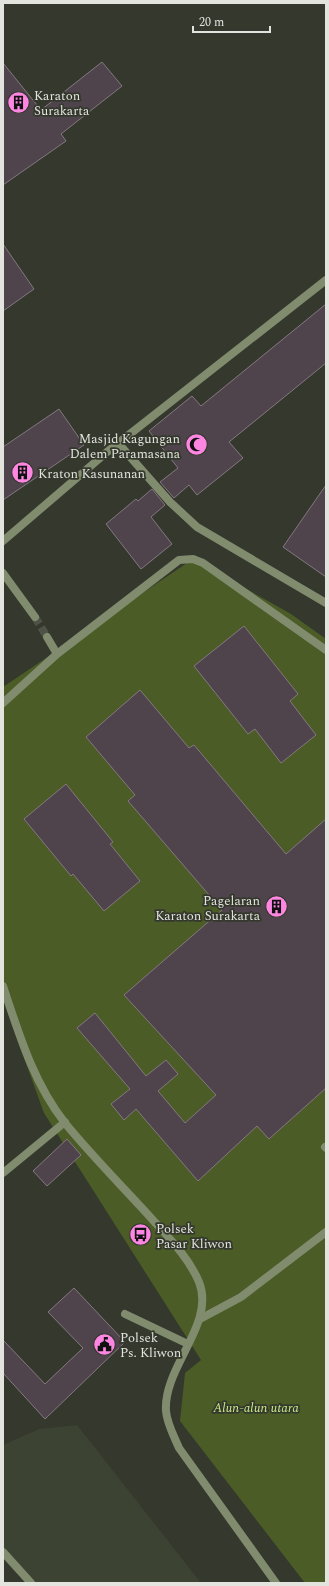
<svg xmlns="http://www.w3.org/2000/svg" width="329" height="1586" font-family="Spectral,serif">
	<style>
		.built { fill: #3d4332 }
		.green { fill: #4b5c27 }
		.building { fill: #4f444c; stroke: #847881 }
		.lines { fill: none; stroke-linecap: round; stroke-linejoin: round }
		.minor-tunnel { stroke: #4e5247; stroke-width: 8; stroke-dasharray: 8 4; stroke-linecap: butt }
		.service { stroke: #818c6e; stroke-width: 8 }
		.minor { stroke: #818c6e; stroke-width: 8 }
		.tertiary { stroke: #818c6e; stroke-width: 8 }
		.labels { text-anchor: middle; stroke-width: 3.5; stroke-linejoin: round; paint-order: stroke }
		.poi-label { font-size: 13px; fill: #e2e4dd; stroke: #34382d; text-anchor: start }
		.park-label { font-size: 13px; font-style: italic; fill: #c9eb88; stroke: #34382d }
	</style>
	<rect width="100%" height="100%" fill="#34382d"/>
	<path class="built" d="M77 1425 201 1583H35L3 1547V1445L39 1429Z"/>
	<path class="green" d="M193 559 291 614 326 639V1583H305L180 1421 185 1373 201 1360 44 1113 3 1000V687Z"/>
	<path class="building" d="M102 62 122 86 61 134 66 141 3 185V63L41 110Z
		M3 244 34 289 3 311Z
		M326 304V363L229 442 243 458 197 495 189 485 174 498 160 482 178 468 149 431 192 396 201 406Z
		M59 409 84 445 3 500V447Z
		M326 485V577L283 547Z
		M152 489 165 505 151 517 172 544 141 569 106 524 136 499 138 501Z
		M244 626 298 694 290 701 316 735 281 763 255 729 248 734 194 666Z
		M140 690 189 748 194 745 286 854 326 819V1088L269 1139 257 1126 198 1181 136 1109 124 1120 111 1104 130 1089 77 1028 95 1013 146 1076 166 1060 178 1074 158 1091 185 1123 216 1095 124 995 222 910 128 801 135 795 86 737Z
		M66 784 113 842 110 844 140 881 104 911 73 874 71 876 24 819Z
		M67 1139 81 1155 47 1186 33 1171Z
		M74 1288 125 1342 45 1419 3 1373V1340L45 1384 83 1348 48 1312Z"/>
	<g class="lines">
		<path class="minor-tunnel" d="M35 617 47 637"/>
		<path class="service" d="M325 1147 326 1148
			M125 1314 188 1344
			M200 1319 241 1297 326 1232"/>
		<path class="minor" d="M118 443 170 502 197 527 326 603
			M3 541 107 452 326 280
			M3 573 35 617
			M47 637 57 654
			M3 703 57 654 179 560 193 559 203 563 326 650
			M3 986C19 1034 33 1082 65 1123 92 1156 123 1187 152 1219 169 1238 189 1258 199 1282 216 1324 163 1367 166 1411 167 1424 174 1436 179 1448L276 1583
			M3 1552 31 1583"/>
		<path class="tertiary" d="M3 1173 65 1122"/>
	</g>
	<defs>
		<symbol id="building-disc" viewBox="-11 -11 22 22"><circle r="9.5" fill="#fd86e2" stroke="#34382d"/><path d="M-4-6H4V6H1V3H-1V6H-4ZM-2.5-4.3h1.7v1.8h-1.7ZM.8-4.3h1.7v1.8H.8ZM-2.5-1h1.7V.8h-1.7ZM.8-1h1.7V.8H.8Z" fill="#111"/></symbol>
		<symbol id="mosque-disc" viewBox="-11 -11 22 22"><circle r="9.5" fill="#fd86e2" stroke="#34382d"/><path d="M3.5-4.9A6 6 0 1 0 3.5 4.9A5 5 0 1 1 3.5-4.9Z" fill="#111"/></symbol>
		<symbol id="bus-disc" viewBox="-11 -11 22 22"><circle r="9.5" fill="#fd86e2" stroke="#34382d"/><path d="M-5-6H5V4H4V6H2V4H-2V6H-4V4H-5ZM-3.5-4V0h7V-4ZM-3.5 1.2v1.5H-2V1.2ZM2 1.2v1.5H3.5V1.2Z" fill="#111"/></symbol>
		<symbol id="civic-disc" viewBox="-11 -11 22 22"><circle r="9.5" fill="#fd86e2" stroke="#34382d"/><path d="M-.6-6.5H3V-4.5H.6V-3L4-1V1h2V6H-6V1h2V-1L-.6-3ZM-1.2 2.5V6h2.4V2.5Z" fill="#111"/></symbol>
	</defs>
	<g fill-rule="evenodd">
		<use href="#building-disc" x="6" y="90" width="25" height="25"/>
		<use href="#mosque-disc" x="184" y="432" width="25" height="25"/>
		<use href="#building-disc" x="10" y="460" width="25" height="25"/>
		<use href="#building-disc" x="264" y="894" width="25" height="25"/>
		<use href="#bus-disc" x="128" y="1222" width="25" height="25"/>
		<use href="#civic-disc" x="92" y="1332" width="25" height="25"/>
	</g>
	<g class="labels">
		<g class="poi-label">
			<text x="34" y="100">Karaton<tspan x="34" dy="15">Surakarta</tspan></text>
			<text x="180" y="443" text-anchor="end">Masjid Kagungan<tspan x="180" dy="15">Dalem Paramasana</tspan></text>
			<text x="38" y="478">Kraton Kasunanan</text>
			<text x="260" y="905" text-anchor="end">Pagelaran<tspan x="260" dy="15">Karaton Surakarta</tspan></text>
			<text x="156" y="1233">Polsek<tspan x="156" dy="15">Pasar Kliwon</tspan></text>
			<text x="120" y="1342">Polsek<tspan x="120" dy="15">Ps. Kliwon</tspan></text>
		</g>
		<g class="park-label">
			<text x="256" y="1412">Alun-alun utara</text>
		</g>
	</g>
	<rect width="329" height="1586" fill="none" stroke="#e2e4dd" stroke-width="8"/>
	<path d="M193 26v6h77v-6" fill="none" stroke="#e2e4dd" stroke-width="2"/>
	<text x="199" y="26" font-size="12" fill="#e2e4dd" stroke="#34382d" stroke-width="3" paint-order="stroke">20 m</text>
</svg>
